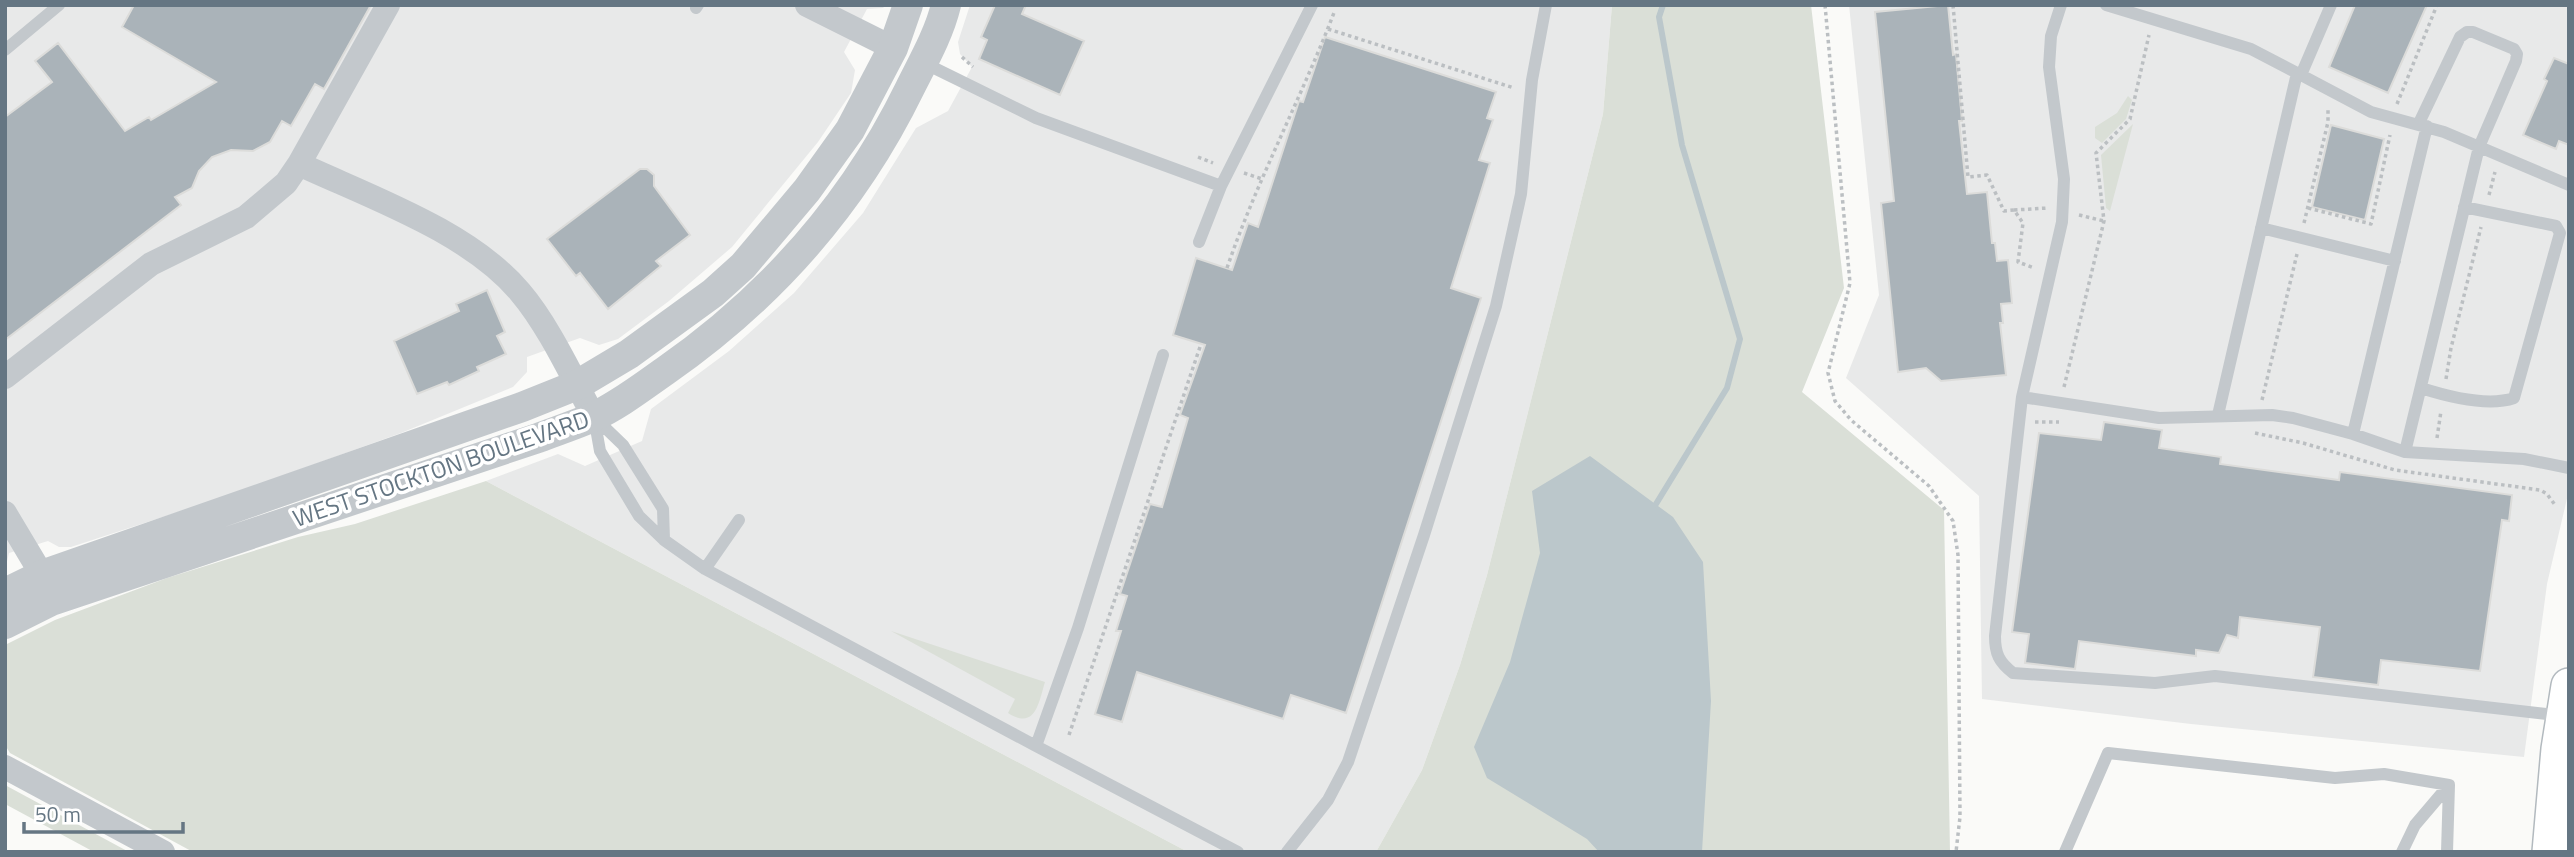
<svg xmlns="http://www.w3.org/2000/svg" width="2574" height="857" font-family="'Titillium Web',sans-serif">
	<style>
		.built { fill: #e8e9e9 }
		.green { fill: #dadfd7 }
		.water { fill: #bbc7cb }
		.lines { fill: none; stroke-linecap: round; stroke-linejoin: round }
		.stream { stroke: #bbc7cb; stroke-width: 6 }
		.building { fill: #aab3b9; stroke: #dcdcda; stroke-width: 2 }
		.secondary-casing { stroke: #b3babf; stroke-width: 38 }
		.path { stroke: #bbbfc2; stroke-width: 3.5; stroke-dasharray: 3.5 3.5; stroke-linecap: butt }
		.service { stroke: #c3c8cc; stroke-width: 12 }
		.minor { stroke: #c3c8cc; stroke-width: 24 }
		.tertiary { stroke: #c3c8cc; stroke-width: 30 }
		.secondary { stroke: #fff; stroke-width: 35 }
		.labels { text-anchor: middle; stroke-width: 7; stroke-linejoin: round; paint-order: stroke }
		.street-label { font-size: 24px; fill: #657683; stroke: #fff }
	</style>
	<rect width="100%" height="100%" fill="#fafaf8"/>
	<path class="built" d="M5 5H886L883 8 867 9 844 52 855 70 851 93 818 142 732 247 669 301 618 339 599 345 580 338 527 357V372L513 387 401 433 218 499 71 547H59L48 541 9 553 5 570Z
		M970 5H1612L1603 114 1487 575 1460 665 1422 770 1376 852H1188L486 481 558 454 585 466 642 441 651 409 729 351 794 293 863 213 916 128 948 111 972 67 960 54 958 42Z
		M1849 5H2569V490L2547 584 2524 757 2191 724 1982 699 1979 496 1846 378 1879 295Z"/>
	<path class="green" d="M1612 5H1811L1844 288 1802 392 1944 510 1950 852H1376L1422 770 1460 665 1487 575 1603 114Z
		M2128 96 2132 100 2126 119 2102 143 2095 138V127L2117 113Z
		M2133 124 2110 211 2106 208 2101 155Z
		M486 481 1188 852H193L10 753 5 745V645L55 620 167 578 298 537 355 524Z
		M891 631 1045 682C1039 701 1036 731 1008 713L1015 699Z
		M5 785 129 852H94L5 804Z"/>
	<path class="water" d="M1590 456 1673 517 1703 562 1711 701 1702 852H1599L1587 839 1487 778 1474 747 1510 662 1540 553 1532 491Z"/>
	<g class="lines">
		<path class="stream" d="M1656 504 1727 388 1740 339 1682 145 1659 17 1663 5"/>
	</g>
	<path class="building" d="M134 5H371L324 89 315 84 291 126 282 121 270 142 253 151 231 150 212 157 199 171 192 188 175 197 181 205 5 340V117L52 82 35 61 58 43 125 131 149 117 151 120 216 82 122 27Z
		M995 5H1026L1022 14 1084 41 1060 95 979 59 987 40 981 37Z
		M1948 5 1953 55 1956 54 1962 121H1959L1967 194 1987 192 1992 243H1995L1997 261 2008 260 2012 303 2001 304 2003 323H2000L2006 375 1941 381 1926 368 1898 372 1881 203 1894 201 1875 12Z
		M2355 5H2427L2388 93 2329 67Z
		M1325 37 1496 92 1487 118 1493 120 1479 160 1490 163 1451 288 1481 298 1346 713 1291 695 1283 719 1137 672 1122 722 1095 714 1121 631H1116L1127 596 1120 594 1150 504 1162 507 1188 418 1180 415 1205 345 1173 335 1196 258 1232 270 1248 223 1258 227 1299 101 1303 102Z
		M2554 58 2569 64V145L2559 141 2556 149 2523 135 2547 81 2544 79Z
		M2331 125 2384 139 2365 220 2312 207Z
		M640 169H647L654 175V186L690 235 656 261 661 266 608 309 580 273 576 276 547 239Z
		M487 290 505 332 497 336 506 354 477 367 479 371 449 385 447 382 417 394 394 341 459 311 456 304Z
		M2104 422 2162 430 2159 448 2221 457 2220 464 2339 480 2340 472 2512 495 2509 521 2502 520 2480 671 2381 660 2378 685 2313 677 2320 627 2240 617 2238 638 2227 635 2219 653 2196 650V656L2079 641 2075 669 2025 663 2029 634 2012 632 2039 433 2101 440Z"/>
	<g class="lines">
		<defs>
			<path id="secondary" d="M2550 852 2559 749 2569 686"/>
		</defs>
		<use href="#secondary" class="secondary-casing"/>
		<path class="path" d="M1825 5 1850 283 1828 373 1835 401 1851 420 1929 486 1953 521 1958 555 1960 817 1956 852
			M1953 5 1968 177 1987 175 2004 211 2014 210 2023 223 2018 262 2034 268
			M1328 29 1514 88
			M962 57 973 67
			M2397 104 2437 5
			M1198 157 1213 163
			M1244 173 1262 179
			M2489 195 2495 172
			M2308 208 2371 224 2390 135
			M2014 210 2048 208
			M2079 215 2104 221
			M2304 223 2328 122V107
			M1227 268C1257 180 1302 97 1335 10
			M2446 379 2451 348 2481 227
			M2064 387 2104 221 2096 153 2130 119 2149 35
			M2262 400 2297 254
			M2035 422H2059
			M2255 433 2303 443 2395 470 2540 490 2547 494 2555 505
			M2437 438 2441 411
			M1069 735 1201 344"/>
		<path class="service" d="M2061 5 2051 36 2049 67 2064 179 2062 222 2022 397 1995 636C1995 654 1999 662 2013 673L2155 683 2215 676 2564 716
			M2106 5 2251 49 2301 75
			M2331 5 2301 75 2371 112 2444 132 2569 185
			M696 8 698 5
			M5 50 59 5
			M924 63 1036 118 1221 186
			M2261 228 2395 261
			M1199 242 1221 186 1312 5
			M2421 388C2446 396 2488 407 2514 398L2560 233 2556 226 2464 207
			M2022 397 2159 418 2272 415 2293 418 2353 434 2405 452 2524 459 2569 468
			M2218 415 2297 73
			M594 417 600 451 639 516 664 540 705 569 1036 746 1078 628 1163 355
			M594 417 623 445 663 509 664 540
			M2353 434 2427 126
			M2405 452 2479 147 2516 61 2517 54 2514 49 2473 32H2467L2460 37 2419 123
			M705 569 739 520
			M1036 746 1238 852
			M1287 852 1328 800 1348 762 1424 535 1496 306 1521 194 1532 80 1546 5
			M2065 852 2108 753 2335 778 2384 774 2449 785 2447 852
			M2402 852 2415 825 2449 785"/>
		<path class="minor" d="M388 5 299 164C370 197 470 232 520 292 549 326 572 377 594 417
			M807 5 893 48
			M5 377 151 264 246 217 286 183 299 164
			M5 513 42 575
			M5 767 163 852"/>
		<path class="tertiary" d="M5 593 42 575 522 407 577 385 629 354 713 293 743 266 807 190 850 130 893 48 908 5
			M5 624 51 601 538 438C556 431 575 425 593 417 619 405 642 387 665 371 771 297 853 205 910 88 923 62 939 34 946 5"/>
		<use href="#secondary" class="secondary"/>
	</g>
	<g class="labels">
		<g class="street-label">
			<text transform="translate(441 469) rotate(-19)" y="8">WEST STOCKTON BOULEVARD</text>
		</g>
	</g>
	<rect width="2574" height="857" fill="none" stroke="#657683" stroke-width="14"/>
	<path d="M24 822v10h159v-10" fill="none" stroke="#657683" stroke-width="3.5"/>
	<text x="35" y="822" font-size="21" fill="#657683" stroke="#ffffff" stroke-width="5" paint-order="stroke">50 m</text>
</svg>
